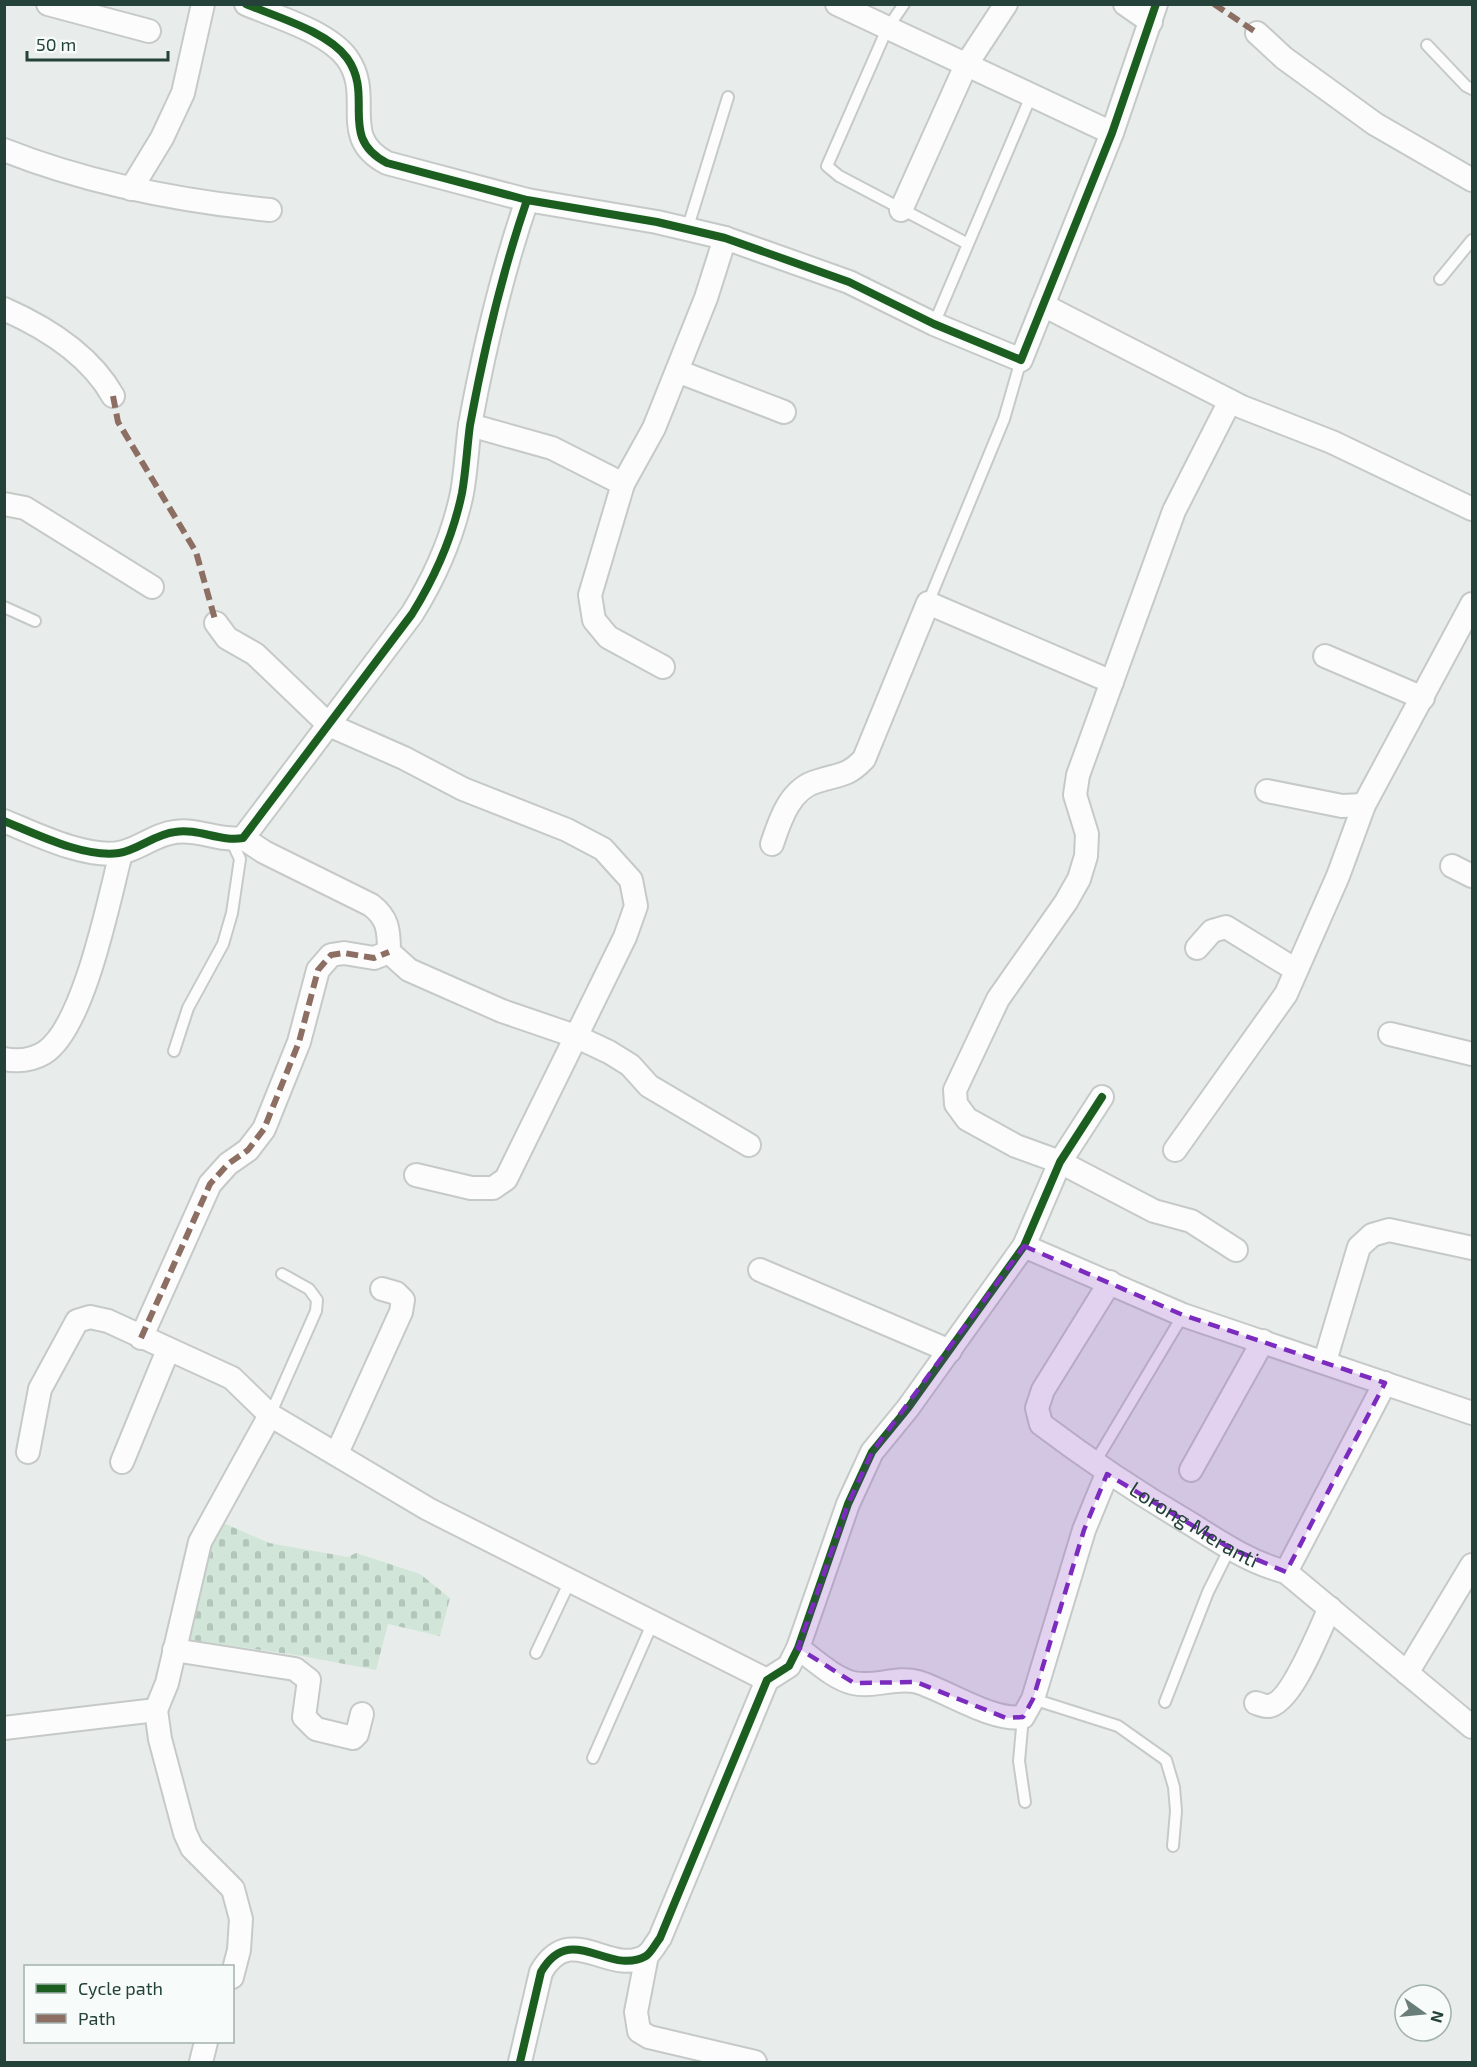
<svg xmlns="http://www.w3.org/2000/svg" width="1477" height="2067" font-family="'Exo 2',sans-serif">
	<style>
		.cemetery { fill: url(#cemetery-stones) }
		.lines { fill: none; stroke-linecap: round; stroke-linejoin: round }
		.lane-casing { stroke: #c5cac8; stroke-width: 14 }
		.street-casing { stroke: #c5cac8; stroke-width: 26 }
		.lane { stroke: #fcfcfc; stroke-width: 10 }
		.street { stroke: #fcfcfc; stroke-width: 22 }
		.quiet { stroke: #8d6e63; stroke-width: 6; stroke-dasharray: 12 6; stroke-linecap: butt }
		.cycleway-casing { stroke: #f7fbf9; stroke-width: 11 }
		.cycleway { stroke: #1b5e20; stroke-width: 8 }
		.marked { fill: #7b2cbf; fill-opacity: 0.2; stroke: #7b2cbf; stroke-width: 4.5; stroke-dasharray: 12 8; stroke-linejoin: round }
		.labels { text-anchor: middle; stroke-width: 6; stroke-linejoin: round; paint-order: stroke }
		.street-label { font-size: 21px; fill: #24423a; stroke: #f7fbf9 }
	</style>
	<defs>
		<pattern id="cemetery-stones" width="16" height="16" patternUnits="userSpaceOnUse" patternTransform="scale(1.5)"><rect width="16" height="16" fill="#d1e6d8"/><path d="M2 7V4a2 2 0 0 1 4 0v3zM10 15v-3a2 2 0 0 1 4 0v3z" fill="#b3c6ba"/></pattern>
	</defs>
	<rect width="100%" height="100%" fill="#e8edeb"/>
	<path class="cemetery" d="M214 1519 269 1543 348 1557 356 1553 420 1574 450 1598 440 1636 388 1624 376 1670 302 1656 191 1640 186 1632Z"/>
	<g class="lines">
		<defs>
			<path id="lane" d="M904 4 887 29 827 166 839 176 968 244
				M1427 45 1466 86 1472 89
				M687 230 728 97
				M1440 279 1472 240
				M934 324 1031 96
				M928 603 1004 419 1021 360
				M4 607 35 621
				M174 1051 188 1008 223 944 232 913 240 859 231 840
				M270 1415 316 1311 317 1300 309 1289 282 1274
				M1094 1464 1183 1315
				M536 1653 570 1581
				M1033 1699 1118 1726 1166 1760 1174 1787 1176 1811 1173 1846
				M1165 1702 1208 1592 1230 1548
				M1023 1717 1019 1761 1025 1802
				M593 1758 653 1622"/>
			<g id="street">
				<path d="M48 4 149 31"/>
				<path d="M246 4C276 17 327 31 347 58 375 97 337 137 387 163L527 200 657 222 725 238 849 282 934 324 1021 360 1112 133 1156 4"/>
				<path d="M837 4 1112 133"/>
				<path d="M1125 4 1151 22"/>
				<path d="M1257 33 1284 58 1375 124 1472 180"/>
				<path d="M4 150C90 184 179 201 270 210"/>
				<path d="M131 189 162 138 183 93 203 4"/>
				<path d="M901 210 966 65 1006 4"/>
				<path d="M1043 305 1242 407 1332 442 1472 509"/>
				<path d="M4 309C47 328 90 355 113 396"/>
				<path d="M677 371 784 412"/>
				<path d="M1230 401 1174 511 1078 775 1075 795 1087 834 1086 856 1079 879 1066 902 998 999 955 1090 956 1104 967 1119 1016 1146 1060 1162 1154 1211 1191 1221 1236 1250"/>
				<path d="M470 425 552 448 623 484"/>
				<path d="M4 504 25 508 152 587"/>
				<path d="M216 623 227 638 255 654 329 725 404 758 463 789 567 830 603 849 631 880 636 906 625 937 506 1179 493 1188H471L416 1175"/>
				<path d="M1325 656 1423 698"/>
				<path d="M663 667 608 637 594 620 590 595 623 484 654 428 706 298 725 238"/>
				<path d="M1267 791 1342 806 1364 805"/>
				<path d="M4 821C36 834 84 858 119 853 138 850 155 834 175 832 198 828 220 842 243 838L412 614C435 577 453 536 462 493 466 471 467 447 470 425 484 349 502 273 527 200"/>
				<path d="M243 838 264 852 371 905C388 918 389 930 389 952L409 970 502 1011 575 1036 609 1052 630 1065 649 1086 749 1145"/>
				<path d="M772 844C780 820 790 788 818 781 839 774 847 777 864 759L928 603 1112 682"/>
				<path d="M1452 866 1472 876"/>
				<path d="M1197 948 1212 931 1226 927 1296 970"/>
				<path d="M1390 1034 1472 1054"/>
				<path d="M4 1059C19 1062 32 1060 44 1053 84 1028 109 899 121 853"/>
				<path d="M1175 1150 1286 994 1338 876 1364 805 1472 604"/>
				<path d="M1024 1246 1183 1315 1472 1413"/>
				<path d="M760 1270 950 1351"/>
				<path id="s1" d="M1110 1282 1043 1390 1037 1408 1041 1424C1090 1461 1138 1493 1191 1524 1221 1543 1251 1563 1286 1572L1472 1727"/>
				<path d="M141 1338 210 1184 228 1164 248 1150 264 1129 299 1042 318 970 331 955 344 953 374 958 389 952"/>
				<path d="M1325 1361 1359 1247 1372 1235 1389 1230 1472 1248"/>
				<path d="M28 1452 40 1389 77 1321 90 1317 108 1321 232 1378 270 1415 428 1509 767 1680"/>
				<path d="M337 1453 401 1312 403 1300 396 1293 382 1289"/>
				<path d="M122 1462 168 1350"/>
				<path d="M1191 1470 1263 1341"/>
				<path d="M1286 1572 1385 1383"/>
				<path d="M798 1648C815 1660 833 1678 853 1683 875 1688 896 1676 918 1682 947 1691 993 1722 1023 1717L1033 1699 1084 1530 1107 1474"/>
				<path d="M174 1650 295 1669 309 1680 304 1717 316 1729 353 1738 357 1734 362 1714"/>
				<path d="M1407 1673 1472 1565"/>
				<path d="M1256 1703C1259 1704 1266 1707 1269 1706 1292 1703 1320 1628 1330 1608"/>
				<path d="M156 1710 160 1739 185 1833 192 1848 233 1889 241 1919 239 1950 232 1977"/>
				<path d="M4 1728 156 1710 167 1683 200 1542 270 1415"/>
				<path d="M647 1955 636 2012 639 2031 649 2037 755 2062"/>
				<path d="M201 2062 206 2042"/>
				<path d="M520 2062 541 1972C571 1920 609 1977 646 1956 651 1953 656 1943 660 1938L767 1680 789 1666 798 1648 848 1504 872 1452 908 1408 1024 1246 1060 1162 1102 1097"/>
			</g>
		</defs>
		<use href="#lane" class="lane-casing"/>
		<use href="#street" class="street-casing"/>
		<use href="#lane" class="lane"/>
		<use href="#street" class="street"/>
		<path class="quiet" d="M1214 4 1257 33
			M113 396 118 422 196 552 216 623
			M141 1338 210 1184 228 1164 248 1150 264 1129 299 1042 318 970 331 955 344 953 374 958 389 952"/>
		<defs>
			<path id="cycleway" d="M246 4C276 17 327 31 347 58 375 97 337 137 387 163L527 200 657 222 725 238 849 282 934 324 1021 360 1112 133 1156 4
				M4 821C36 834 84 858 119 853 138 850 155 834 175 832 198 828 220 842 243 838L412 614C435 577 453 536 462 493 466 471 467 447 470 425 484 349 502 273 527 200
				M520 2062 541 1972C571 1920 609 1977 646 1956 651 1953 656 1943 660 1938L767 1680 789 1666 798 1648 848 1504 872 1452 908 1408 1024 1246 1060 1162 1102 1097"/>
		</defs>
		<use href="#cycleway" class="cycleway-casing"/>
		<use href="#cycleway" class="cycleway"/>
	</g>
	<path class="marked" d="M1024 1246 1183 1315 1385 1383 1286 1572 1230 1548 1107 1474 1084 1530 1033 1699 1023 1717 1006 1718 916 1682 854 1683 798 1648 848 1504 872 1452Z"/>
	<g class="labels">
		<g class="street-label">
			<text dy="7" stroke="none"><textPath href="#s1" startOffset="346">Lorong Meranti</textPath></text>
		</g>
	</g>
	<rect width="1477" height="2067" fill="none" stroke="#24423a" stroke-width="12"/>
	<rect x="24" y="1965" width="210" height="78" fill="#f7fbf9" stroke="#a3b1ad" stroke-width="1.5"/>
	<rect x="36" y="1984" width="30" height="9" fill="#1b5e20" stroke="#a3b1ad" stroke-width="1.5"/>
	<text x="78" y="1995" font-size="18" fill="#24423a">Cycle path</text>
	<rect x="36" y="2014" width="30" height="9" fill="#8d6e63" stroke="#a3b1ad" stroke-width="1.5"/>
	<text x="78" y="2025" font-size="18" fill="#24423a">Path</text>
	<g transform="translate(1423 2013) rotate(105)"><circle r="28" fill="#f7fbf9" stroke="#a3b1ad" stroke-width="1.5"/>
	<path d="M0-4.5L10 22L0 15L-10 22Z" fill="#697e78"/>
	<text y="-9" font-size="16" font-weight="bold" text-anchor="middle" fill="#24423a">N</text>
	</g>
	<path d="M27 51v9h141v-9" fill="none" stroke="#24423a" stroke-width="3"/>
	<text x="36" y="51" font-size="18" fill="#24423a" stroke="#f7fbf9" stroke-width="4.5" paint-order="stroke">50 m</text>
</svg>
